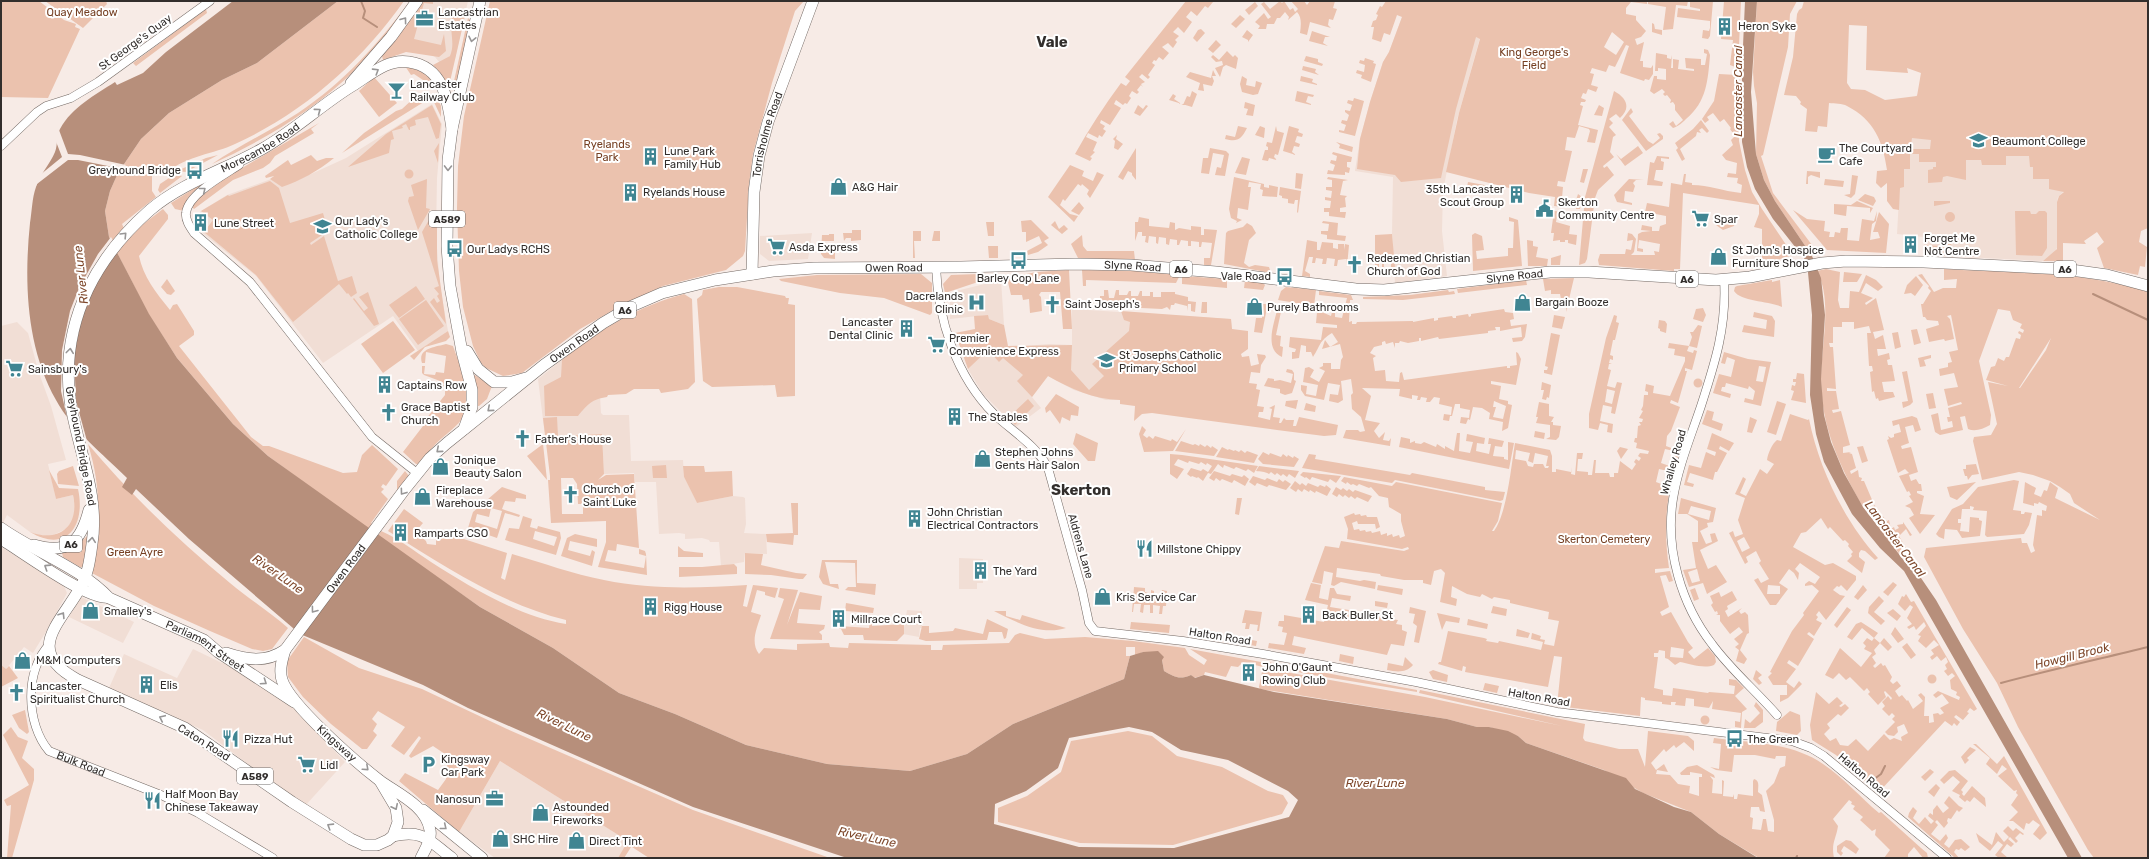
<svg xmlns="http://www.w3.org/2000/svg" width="2149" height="859" font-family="Rubik,sans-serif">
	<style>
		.built { fill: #f1ded5 }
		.green { fill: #ebc2ae; fill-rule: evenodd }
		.water { fill: #b78f7b; fill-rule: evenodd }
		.pier { fill: #f7ebe6 }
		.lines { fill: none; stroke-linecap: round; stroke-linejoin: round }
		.stream { stroke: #b78f7b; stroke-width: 2 }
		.minor-casing { stroke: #736964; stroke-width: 9 }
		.major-casing { stroke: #736964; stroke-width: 12 }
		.minor { stroke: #fff; stroke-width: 8 }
		.major { stroke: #fff; stroke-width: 11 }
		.oneway { stroke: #989696 }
		.labels { text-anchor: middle; stroke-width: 4; stroke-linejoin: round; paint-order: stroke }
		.shield { fill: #fff; stroke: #706d6b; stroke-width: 1 }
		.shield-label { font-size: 10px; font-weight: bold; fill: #322e2c }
		.park-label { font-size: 11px; fill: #753f22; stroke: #fff }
		.poi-label { font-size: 11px; fill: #322e2c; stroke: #fff; text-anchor: start }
		.street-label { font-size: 11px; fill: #322e2c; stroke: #fff }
		.water-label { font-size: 12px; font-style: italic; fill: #7e472a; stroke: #fff }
		.district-label { font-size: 15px; font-weight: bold; fill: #322e2c; stroke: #fff }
	</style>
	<rect width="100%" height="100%" fill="#f7ebe6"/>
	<path class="built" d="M425 1H468L455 59 450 56 440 63 435 57 401 36Z
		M1402 17 1480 38 1457 120 1443 191 1442 231 1447 276 1395 283 1392 234 1393 177 1355 171 1360 139 1370 102 1383 62 1389 52Z
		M1912 29 2064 191 2058 197 2057 202V248L2054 253 2043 261 1924 255V237L1897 234 1900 180 1914 98 1919 93 1921 73Z
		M432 104 442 124 437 178 436 235 440 286 448 331 418 351 393 316 323 363 256 276 200 231 194 219 201 211 227 195 293 171 298 180 346 158Z
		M812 233 808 259 769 261 760 254V236Z
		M1001 280 1004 325 989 319 987 315 950 319V300L956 291Z
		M1072 309 1231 319 1233 340 1126 400H1106L1074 390 1048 376 1032 397 1041 408 1016 427 983 394 968 369 989 349 1049 344 1072 345Z
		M17 322 28 333 39 373 51 406 66 460 48 464 56 499 73 495 75 508 73 520 66 529 51 536 38 535 30 532 7 515 1 527V326Z
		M582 344 600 396 601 413 603 415H629L631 461 683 460 684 477 697 503 733 496 743 497 745 498 746 524 744 533 766 534 767 554 745 553 744 562 721 566 719 542H710L709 540 702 538 685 539V534L679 533 659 534 656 482H635L634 473 604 474 602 434 545 436 538 379Z
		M1 547 63 584 67 593 47 630 33 653 24 647 6 669 1 668Z
		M959 558 983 559V583H977V589H959Z
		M81 597 134 622 123 643 69 617Z
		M907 610 922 611V628H920L919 637 903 634Z
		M193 649 222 663 233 664 292 706 345 762 304 807 203 730 109 688 124 654 177 678Z
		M500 761 633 844 624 858H495L459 832Z"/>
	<path class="green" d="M1 1H39L64 20 76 24 75 27 80 29 48 98 1 97Z
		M45 1H106L107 4 83 28Z
		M338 1H404C361 62 303 113 235 144 214 154 186 156 168 172L137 167 135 172 152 175V191L156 197 122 224 129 239 142 225 163 209 168 215V219L139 256C143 276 156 293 170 310L173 305 177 304 194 331V335L179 346 251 437 263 446H269L343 473 357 472 362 455 372 445 398 469 386 486 383 484 381 487 384 489 381 492 388 499 371 523 374 525 369 530 268 456 233 424 177 358 149 315 109 237 105 211 110 191 118 173 141 139 169 113 222 80 257 63Z
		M410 1H412C394 24 377 48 356 69 315 110 264 140 212 164 240 145 270 131 298 113 343 83 378 44 410 1Z
		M423 1H433V4L424 3 414 39 441 45 444 34 446 51 439 57 406 52 383 60 382 56Z
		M490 1H804L795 11 772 83 753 154 749 184 745 251 743 256 726 270 663 286 617 308 580 329 522 373 503 376 486 368 481 363 473 346 463 307 459 271 457 208 458 166 464 116Z
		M1186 1 1213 2 1208 8 1205 6 1197 16 1191 11 1186 17 1192 22 1184 33 1178 27 1173 32 1179 36 1175 40 1177 42 1173 48 1168 43 1162 47 1169 53 1163 60 1159 57 1156 61 1154 60 1152 63 1155 65 1148 75 1150 77 1148 79 1142 74 1139 77 1145 82 1141 84 1143 87 1141 85 1137 90 1139 92 1137 94 1132 91 1129 96 1131 98 1127 104 1125 103 1123 105 1116 100 1114 104 1121 108 1110 125 1101 120 1100 123 1105 126 1103 129 1106 131 1102 137 1099 135 1098 138 1088 133 1086 137 1097 142 1093 151 1095 152 1090 157 1092 158 1090 161 1075 154C1089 129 1104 106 1121 83L1126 86 1130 81 1125 77Z
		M1280 1 1282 3 1284 1 1290 10 1293 8 1295 12 1298 9 1291 1H1304L1307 5 1310 1H1335L1333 8 1337 9 1333 20 1329 19 1328 25 1331 28 1310 22 1307 35 1300 33C1301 26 1302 17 1297 12L1288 20 1289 17 1285 12 1280 18H1277L1274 24H1267L1266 29H1258L1260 26 1255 22 1264 13 1268 19 1271 17 1261 4 1264 2 1270 9Z
		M1386 1H1647V4L1631 2 1626 8V14L1636 16V20L1646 31 1641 37 1635 39 1637 45 1644 42 1640 61H1643V67L1651 68 1653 65V74L1649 80 1645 79 1644 81 1620 73 1629 46 1626 45 1615 67 1609 65 1606 72 1592 68 1590 73 1594 74 1591 85 1598 87 1596 92 1588 89 1586 94 1583 93 1581 98 1586 100 1585 102H1581L1580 105 1583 106 1578 125 1598 130 1595 143 1587 142 1590 131 1589 129 1579 126 1575 138 1567 137 1565 150 1572 151 1565 182 1558 181 1557 186 1563 187 1562 198 1576 200 1578 194 1582 197 1580 209H1576V202L1564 201 1563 207 1554 206 1555 197 1529 193 1446 172 1459 113 1480 39 1476 37 1456 109 1441 178 1401 182 1395 175 1357 169 1360 139 1370 102 1383 62 1389 52 1402 17 1397 15 1390 35 1384 33 1381 42 1372 39 1374 27H1371L1373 21 1376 20 1378 15 1376 14 1380 6 1382 7ZM1612 32 1624 42 1616 55 1604 47Z
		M1648 1H1688L1687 6 1676 5 1673 29 1663 30 1666 7 1648 4Z
		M1690 1H1713L1710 36 1708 39 1702 38 1703 30 1709 31 1710 28V21L1677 17 1678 8 1700 11V9L1690 7Z
		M1724 1H1741L1738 68 1730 65 1733 40 1721 39Z
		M1757 1H1797L1790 14 1788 47 1763 155 1761 156 1773 193 1815 249 1816 252 1812 256 1775 201 1764 180 1756 154 1757 103 1754 86 1753 72Z
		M1804 1H2148V228L2141 231 2139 242 2147 247 2145 267 2140 266 2138 275 2104 268 2097 248 2104 242 2097 232 2084 241 2086 244 2063 243V261H2043L2057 249V202L2059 196 2064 192 2049 189V179H2033V167H2030L2029 156H2006V165H1982L1981 160H1966V180L1947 176 1943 177 1942 182 1928 183V170L1933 169V167H1936V162H1919V154H1910V169H1904V187L1900 188 1899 210 1893 209 1887 201V183L1881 188 1876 183 1877 171 1887 170C1883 141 1874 120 1847 106 1842 103 1835 104 1829 103L1827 127 1818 126 1817 132 1805 131 1807 109 1800 104 1801 102 1796 96 1784 95 1793 57 1797 14 1799 10 1802 8ZM1849 25 1867 26 1866 70 1908 73 1907 68 1921 73 1917 96 1885 100 1865 90 1851 89 1847 83ZM1912 138 1931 140 1930 149H1911L1910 151Z
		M1255 2 1258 6 1249 15 1245 10Z
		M206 9 207 13 136 66 133 63Z
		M459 14 465 16 449 86 447 87 440 73 433 65 450 56C456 42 448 30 453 16Z
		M1240 15 1245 19 1236 28 1231 24Z
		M468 18 471 21 457 82 454 81Z
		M1652 23 1654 24 1655 29 1662 30V35L1652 32Z
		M1201 29 1205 33 1197 42 1193 38 1198 30Z
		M1247 30 1253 35 1248 42V40L1242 37Z
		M1312 31 1330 37H1325L1323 43 1328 46 1309 41Z
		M1216 40 1221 45 1213 53 1208 49Z
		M1704 49 1708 50 1710 55C1708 79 1707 102 1686 119 1682 123 1679 126 1673 128L1669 124 1673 121 1676 126 1683 120 1675 110V105L1673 102 1670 103 1671 100 1667 95 1665 96 1663 94 1665 92 1662 89 1654 94 1650 91 1654 76H1657V79L1666 80V69L1658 68V71H1655L1656 53 1667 55V58L1671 59 1672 55 1671 68H1673V59L1679 60 1678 69 1694 71V69L1686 68 1685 58 1701 59V65H1705L1707 54 1704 53Z
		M1227 51 1233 57 1235 55 1238 58 1236 69 1226 65 1223 67 1220 77 1215 68 1223 65 1222 61 1216 62 1211 57 1213 55 1219 60Z
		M1306 56 1318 59V62L1323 64 1322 66 1304 61Z
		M1365 58 1374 61 1373 63 1376 64 1371 82 1361 78 1362 75 1356 73 1357 70 1364 72 1365 65 1359 63 1360 60 1364 61Z
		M405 66 424 72 437 85 428 87 426 82 414 74 411 75Z
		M1303 66 1316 69 1315 72 1319 75 1302 70Z
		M1213 70 1216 76H1212L1214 81 1212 86 1203 84 1204 91 1198 90 1200 83 1186 77 1190 72 1211 78Z
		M1719 74 1737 75 1739 141 1745 170 1752 192 1762 209 1793 255 1762 265V229L1754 227 1759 214V205L1683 193 1680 269H1674V271L1599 265 1598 260 1600 254H1625L1626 249 1631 250 1633 240 1627 241 1628 233 1632 234 1636 239 1634 252 1631 255H1655L1654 251 1659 252 1660 244 1639 240 1638 248 1643 249V252L1637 251 1638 234 1642 232 1651 231 1641 230 1642 225 1652 227V231H1659L1660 226 1666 224V216L1645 212 1647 203 1669 207 1671 183 1682 185 1684 174H1686L1685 182 1692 183V185C1709 185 1722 191 1741 193L1742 185 1737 183 1738 178 1727 177 1728 173 1736 174 1737 163 1726 160 1722 155 1733 145 1731 140 1735 136 1730 129 1731 128 1724 119 1720 122 1713 113 1707 117 1709 120 1705 123 1702 119 1714 101Z
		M1242 76 1247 79 1246 85 1255 87 1256 81 1262 83 1258 94 1253 95 1242 92 1240 84Z
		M1301 76 1313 79 1312 82 1317 84V85L1300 81Z
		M374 77 397 103 379 117 359 91Z
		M1192 91 1197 94 1192 107 1169 100 1173 94 1176 96 1174 99 1183 105 1187 96 1190 97Z
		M1297 91 1314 95 1313 97 1308 96 1306 102 1311 104V105L1295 101Z
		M1614 91C1627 98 1631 108 1620 118L1616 114 1609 119 1613 123 1609 127 1616 135 1613 137 1610 152 1614 157 1603 166 1604 168 1607 166 1614 175 1598 190 1595 198 1587 259 1585 263 1579 265 1585 197Z
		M428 92 435 95 342 153 364 133 396 111 402 109 415 97Z
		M1354 98 1364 101 1355 136 1339 132V130L1344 131 1346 125 1341 123 1342 120 1347 121 1349 115 1345 112V110L1350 111 1352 105 1347 103 1348 100 1353 101Z
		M438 100 441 106V117L434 102Z
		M1245 102 1255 105 1253 116 1246 115 1248 109 1244 108Z
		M432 105 441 124 439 138 436 139 428 117 415 120 416 125 410 127V130H409L406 124 402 126 403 128 392 131 394 139 391 140 389 153 348 167 386 134Z
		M1138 105 1143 109 1146 105 1148 106 1140 116 1134 113Z
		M1599 105 1604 108 1602 116 1594 115Z
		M1631 108 1633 112 1629 116 1648 141 1653 144 1660 138 1657 134 1660 133 1663 136V139L1646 151 1622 120Z
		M1701 120 1709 131 1707 133 1702 128 1699 130 1701 133 1697 132 1696 136 1680 149 1685 159 1682 161 1676 150 1678 148 1675 143 1693 129Z
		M319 123 311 129 314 133 275 156 270 163 263 168 233 180 194 209 192 207 195 201 225 178Z
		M1238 126 1247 128C1241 140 1237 142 1225 139L1226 135 1235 137Z
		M1260 126 1265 128 1264 138 1255 135Z
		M1276 126 1277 131 1284 133 1278 155 1275 154 1274 157 1277 160 1269 158 1268 161 1262 160 1265 150H1268V147L1266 146 1267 142 1272 143Z
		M1289 126 1299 129 1298 132 1303 134 1302 137 1297 136 1295 142 1300 144 1299 147 1294 146 1292 152 1296 155 1283 151Z
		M1117 135 1116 139 1123 144 1118 150 1114 148 1115 141 1113 139Z
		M1336 142 1353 147 1352 152 1339 148 1340 145Z
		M439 143 438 163 434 151Z
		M1638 146 1643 153 1625 166 1616 154 1621 159Z
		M1136 148V180L1132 175V173L1128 171 1123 180 1118 177Z
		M1210 148 1226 151 1229 154 1225 176 1215 175 1217 167 1221 168 1224 155 1213 153 1209 174 1201 173 1203 158H1208Z
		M1333 152 1352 157 1351 162H1347V167L1350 168 1349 173 1345 172V175L1327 174 1328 170 1333 171 1335 165 1330 163 1331 160 1336 161 1337 156 1332 154Z
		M218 155 186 172 177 171 206 158Z
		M311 155 317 161 326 158H334C318 171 300 181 282 187L270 179 274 176 266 178 265 176 288 160 291 165Z
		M1657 156 1669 157V159L1661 158V161L1664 162 1663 170H1656L1654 180 1663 182 1662 186 1647 185 1650 162 1654 163Z
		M1242 157 1250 159 1246 175 1235 173Z
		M1070 165 1084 171 1082 176 1093 181 1097 172 1104 175 1090 198 1087 194 1089 190 1082 184 1081 186 1078 184 1065 201 1063 199 1060 205 1070 214 1078 216 1074 222 1048 197Z
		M1583 169H1588L1584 183 1580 182Z
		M404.5 174a4.5 4.5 0 1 1 9 0a4.5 4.5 0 1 1-9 0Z
		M1807 171 1820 172V178L1811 175 1808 177V184H1806Z
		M1296 173 1303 174 1301 189 1295 188Z
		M175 174 182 176 160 193 158 190 160 184Z
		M1852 175 1858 176 1855 194 1851 198 1844 195 1850 194Z
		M1234 177 1264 184V187L1269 188V185L1278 187 1277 197 1262 196 1263 190 1260 189 1261 184 1249 182 1248 187H1251L1248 210 1238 208 1237 218 1242 220 1236 223 1237 221 1231 218 1229 209Z
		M1328 177 1348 180 1343 181 1340 195 1347 196 1345 198 1346 207 1340 208V212H1346L1345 218 1329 216V212H1324V208H1330L1331 201 1325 200V197L1331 198 1332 191 1326 190V187H1332V180L1327 179Z
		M209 179C198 192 188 189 184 211L175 209 171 203Z
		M427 179 426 208 430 209 418 230 408 201 409 197 414 196 411 185Z
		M1629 179 1644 180H1636L1633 183 1635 186 1633 192 1625 191 1624 201 1632 203V205L1617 202 1614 195Z
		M1825 179 1844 181 1843 187 1824 185Z
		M270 181 279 188 290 223 323 213 328 231 310 243 311 245 324 236 338 281 352 276 357 293 351 297 348 293 347 294 339 284 293 322 256 275 204 232 213 220 201 211 228 195 229 196Z
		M1468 182 1490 186 1489 190 1467 187Z
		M1280 187 1301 191 1298 213 1297 212 1298 200H1295L1294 204 1288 203V199L1282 198V196L1279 195Z
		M1865 194 1874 197 1876 201 1873 206 1858 200Z
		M1857 201 1873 208 1870 213V208L1847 206 1846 216 1834 214V204L1851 205Z
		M1934 201H1950V203L1934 206Z
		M1079 202 1084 208 1079 215 1071 211Z
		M1793 210 1807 219 1825 221 1824 231 1830 232 1829 237H1834L1835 232 1840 233 1841 228H1848L1847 240 1859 241 1862 219 1874 221 1877 211 1876 221 1872 224 1870 240 1880 238 1878 232H1873L1879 212 1889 224 1886 253 1827 250Z
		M1554 211 1566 212 1564 216H1557L1556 222 1570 226 1569 234 1577 235 1576 245 1568 243V240H1565V242H1560V240L1553 241 1554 233H1551Z
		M2015 211H2030L2031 214H2036L2039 211H2045L2047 213V248L2042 256 2016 255Z
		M1945 217a5 5 0 1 1 10 0a5 5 0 1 1-10 0Z
		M433 213 437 216V260L446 324 430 302 434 298 437 303 440 301 437 296 439 294 434 288 439 286 422 232Z
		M1139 217 1149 219V226L1169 228 1170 222 1175 223V230L1179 228 1191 230V226L1201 227V235H1204V229L1217 230 1211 265H1204V258H1210L1212 243 1202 242 1201 247H1199V242L1191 241V246H1188V241L1181 240 1179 245H1177V240L1170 239 1169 245 1166 244V238L1159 237 1158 244 1156 243V237L1149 236 1148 243 1145 242 1146 236H1142V232H1138L1135 241V222H1138Z
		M1509 217 1518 220 1522 266 1473 271 1472 235 1475 233 1482 236 1484 250 1476 251 1477 259 1508 256V248H1513L1514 222 1509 221Z
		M1031 220 1049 238 1044 241 1048 245 1038 252 1028 255 1027 251 1042 243 1039 236 1026 242V232H1022L1021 221Z
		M1055 221 1059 229 1064 225 1068 229 1062 234 1051 225Z
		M1323 221 1338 223 1337 235 1346 236 1345 241 1327 239V235L1321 234V231H1328L1329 224 1322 223Z
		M1732 221H1735L1734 226 1723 230 1716 225H1722Z
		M986 222H994V236H988Z
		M1247 223 1252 226 1256 233 1249 240 1244 263 1249 267 1255 265 1269 267 1271 273 1224 264 1226 233 1228 231 1243 227Z
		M852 230H861V240L851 241V238H846L844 241 843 233H852Z
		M913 231H921V241H914L915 258H913Z
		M934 231H940V241H932Z
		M829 234H834V241H824V247H827V251H835V259L824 258 821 254 822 235H829Z
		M1392 234 1395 267H1391V259H1384V267H1382V262H1379V267H1375V235Z
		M1082 235 1083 246 1087 251H1134L1135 260 1078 258 1071 244Z
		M1941 236 1949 237 1952 247 1948 253 1943 255H1924V245L1941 246Z
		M1307 240 1317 242V250H1320L1322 242 1333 243V248L1338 249V244H1344L1345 250V244L1349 245 1347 267 1346 259 1338 260 1337 266H1334L1335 259 1327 258 1326 264H1322L1323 259 1316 258 1315 263H1312L1313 257H1309L1305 271 1310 274V277L1302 276Z
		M1527 240 1533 241V246L1538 247 1536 257 1548 259 1547 266H1528Z
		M988 246H998V258H989Z
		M1561 255 1560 265H1551V258Z
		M1826 269 1840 272 1838 300 1840 308H1849L1850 291 1859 292 1866 275 1876 280 1883 287 1878 291 1866 283 1861 293 1873 298 1865 303 1866 305 1876 298 1884 330 1873 332 1875 339 1883 335 1886 349H1877L1878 356 1889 353 1890 359 1887 360 1888 365H1892L1895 381 1882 382 1884 392H1893L1895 397 1879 401 1878 398 1876 399 1874 391 1872 392 1870 372 1873 371 1872 366H1869L1867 333H1871L1869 326 1854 329V322H1842V327H1833V343H1829L1830 347H1833L1836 389 1827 388V391H1836L1839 409 1832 410 1833 413 1841 411 1850 445 1843 447V453L1851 452 1849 453 1852 454 1856 468 1850 471 1851 474 1858 470 1859 477 1862 478 1861 481H1864L1873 502 1863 507C1840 467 1821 427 1821 379 1821 346 1833 301 1817 271Z
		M1944 269C2012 273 2082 271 2148 292V858H2094L2088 850 2018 727 1997 683 1963 629 1924 557 1926 548 2021 538 2022 543H2027L2031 553 2035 551 2033 545 2037 515 2042 516V510L2046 511 2047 506 2039 502 2038 504 2034 503V506L2023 503 2025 482 2036 488 2034 494 2041 497 2044 490 2047 491 2050 482 2058 488 2055 498 2100 520 2074 503 2070 494 2060 487 2050 481 2033 475 2019 472 1982 480 1973 441 1974 437 1991 435 1997 424 1988 382 2008 386 1986 380 1991 367 1995 366 1998 358 2004 361 2006 357H2009L2016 338 2020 339 2021 335 2018 333 2019 331 2023 333 2024 330 2020 328 2022 324 2013 320 2010 311 1998 309 1979 361 1991 415 1990 425C1983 429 1975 432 1968 429L1965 416 1960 417 1963 430 1940 435 1935 432 1931 415 1938 413 1941 430 1953 427 1952 421 1948 422 1947 417H1950L1948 408 1962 404 1961 402 1948 406 1944 389 1958 387 1954 373 1940 376 1939 369 1948 367V363L1952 362 1949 352 1958 350 1951 315 1947 316 1950 319 1954 339 1945 341 1944 339 1929 342 1926 329 1939 325 1938 321 1927 320 1925 317H1923L1921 304H1923L1931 291 1928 288 1929 286 1918 275 1922 274 1934 292 1943 288H1956L1957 279 1944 280ZM2051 338 2046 350 2020 388H2019Z
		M1069 270 1072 329H1063L1060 292H1041L1039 295 1041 297 1042 311 1030 313 1029 299 1023 300 1022 295H1011L1007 278 1036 272Z
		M1082 270 1134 271 1180 275 1176 283 1086 280V286H1083Z
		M1844 272 1862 274 1857 282H1843Z
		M921 274 932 283V313L930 315 884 298 840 293 781 281 779 279 817 275Z
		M978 274V282L945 293 943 284 951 275Z
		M1182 276 1227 279V288L1182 284Z
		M1916 276 1923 285 1915 296 1911 293 1904 294 1907 285Z
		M1574 278 1566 312V308L1558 307V300L1561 299 1560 294H1551V290L1545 291 1543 279Z
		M167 279 175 291 171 295 167 294 161 287Z
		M1245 280 1263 283 1265 285 1263 290 1244 288Z
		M1526 280 1527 285 1458 293 1457 289Z
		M1772 280V282L1780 280 1782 307C1770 301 1741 302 1734 291L1735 287 1737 286Z
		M416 286 425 299 399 318 389 305Z
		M719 287H737L785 296 786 298H789L788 304 795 305V396L777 397 775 385 712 387 703 381 697 299 702 295 703 290Z
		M1286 287 1316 290 1314 306 1278 300 1281 291Z
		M1104 290H1108L1109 298H1114L1116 290H1119V295H1127L1129 291H1131V296H1138L1140 291H1142V296H1150V292H1153V297H1161V292H1175V294L1188 297V301L1196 302 1195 312 1191 311V304H1188L1187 311V306L1175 303 1174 305H1171L1170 310 1167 307 1162 309 1100 306V296H1104Z
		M1448 290 1449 292 1454 291 1455 294 1403 300 1363 299V297L1410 295Z
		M1319 291 1351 295 1353 300H1350L1349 322 1352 321V324H1356L1357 322 1413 321V322L1434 318V321L1438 320V318L1452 316 1453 318H1456V316L1468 314 1469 317 1471 316V314L1504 309 1505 312 1513 313 1514 319 1510 320 1511 326 1527 324 1525 337 1522 341 1513 342 1512 338 1522 337 1521 327 1500 331V327H1495L1496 330 1488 331V333L1439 339 1438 337 1421 341V338H1419V341L1408 343 1400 341 1399 343H1395V348L1393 342 1386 344 1385 341 1382 342V345L1374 347 1370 353 1376 356 1373 358 1375 371 1385 370 1386 381 1399 382 1400 373 1402 372 1404 380 1507 366V368H1510V366L1517 365 1516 352 1518 353 1521 359 1516 385 1491 381V384L1501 386 1499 399 1508 401V404L1512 405 1508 428 1502 431 1503 422 1489 419 1490 413 1482 408 1473 407 1470 420 1468 419 1466 424 1460 423 1461 417 1469 418 1470 410 1460 408V404H1455L1452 416H1450L1449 421 1443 420 1444 414 1451 415 1452 407 1439 404 1440 398 1434 397 1430 402H1426L1427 398 1421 397 1420 400H1417L1418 396 1412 395V399L1399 396 1400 389 1362 388 1371 396 1365 420 1380 423 1374 431 1379 438 1385 432 1383 440 1389 441 1391 438 1390 446 1343 438 1346 430H1358L1360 432 1365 431 1361 417 1352 409 1351 395 1353 393 1351 379 1341 381 1343 400 1338 403 1329 401 1330 394 1338 395 1340 385 1328 383 1324 400 1305 396 1301 390V385L1307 386 1306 394 1316 396 1318 385 1303 382 1305 368 1309 367 1314 370 1310 377 1319 382 1325 371 1319 368 1323 366V363H1331V369H1340L1341 360 1343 357 1340 344 1322 349 1325 340 1330 347 1338 342 1332 333C1318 342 1321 345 1313 357L1311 352H1306V346L1301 345 1299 358 1292 359V352H1295L1296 349 1289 347 1290 337 1321 340 1323 327 1337 328V325L1316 323 1317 312H1321L1322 306 1325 307 1324 313 1331 316 1333 308H1335V317L1342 318 1347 298 1319 295ZM1494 401 1506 406 1503 419 1493 417 1496 407H1493Z
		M368 292 379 324 374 326 353 299 354 298 364 311 368 308 359 297Z
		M684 294 692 299 695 382 688 389 661 393 659 389H634L626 394 608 395 607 397C592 399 588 404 578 416H545L544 386 561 377 562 360C599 330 638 306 684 294Z
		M426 300 435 313 433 314 435 313 444 326 418 345 399 319Z
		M1202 302H1207V313H1201Z
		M1263 304H1267V308L1262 333 1254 332 1256 318H1262Z
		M1278 306 1282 307 1276 335 1281 336 1280 346 1283 347 1282 357C1263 348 1275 322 1278 306Z
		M1703 308 1706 315 1703 322 1693 319 1696 309Z
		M1121 311 1231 319 1232 329 1248 331V349L1241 354 1242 357 1249 356 1251 366 1259 364 1257 354 1265 355 1266 357 1261 365 1260 373 1251 372 1249 383 1257 384 1256 389 1260 390 1257 406 1264 407 1263 412H1259L1258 417 1270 420 1272 409 1269 408 1275 405 1273 417 1280 418 1279 423H1281L1284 418 1286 420H1294L1293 426H1296L1299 417 1338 425 1336 435 1324 436 1277 430 1152 413 1142 414 1134 421 1135 406 1120 404V400C1093 399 1071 389 1048 376L1032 397 1017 381 1023 375 1003 358 999 362 988 350 968 369 955 333 975 329 974 316 988 315 989 319 1004 325 1008 346 1072 345 1071 370 1089 390 1104 376 1092 364 1129 331 1130 322 1124 320Z
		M1754 312 1772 316 1775 321 1774 337 1742 332 1744 325 1766 329 1767 320 1753 317Z
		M1554 315 1565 317 1562 329 1552 327Z
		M1614 315 1617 316 1616 322 1619 323 1615 340H1613L1610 355 1613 356V360L1610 359 1609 363 1612 364H1609L1608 369 1611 370 1607 386 1615 388 1617 382 1622 383 1615 414 1611 413 1612 407 1603 405 1600 421 1613 424 1612 433 1607 432 1608 425 1600 423 1598 430 1589 428V414L1606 338ZM1607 389 1615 391 1612 404 1605 402Z
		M1659 320 1665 321 1667 324 1666 333 1660 331V329L1658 328Z
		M393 321 415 350 383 373 361 344Z
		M1698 325 1702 326 1697 348 1689 346 1692 337 1690 332H1693Z
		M1917 329 1921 343 1914 345 1911 330Z
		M448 331 450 337 446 341 425 347 414 360 410 356Z
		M1898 332 1901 347 1895 349 1892 333Z
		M1551 333 1560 335 1552 375 1544 373V370H1547L1548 367 1545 366Z
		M1669 343 1689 346 1687 351 1693 353 1694 350 1697 351 1692 370 1685 368V371H1687L1678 403 1671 400 1670 403 1680 407 1671 431 1667 436 1666 446 1674 449 1680 432 1685 434 1677 460 1672 458 1674 451 1665 449 1661 463 1675 468C1665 502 1664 533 1669 568L1655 569V573L1670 571 1673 581 1669 582 1666 575 1660 576 1669 607 1660 612 1662 616 1671 612 1688 642 1693 648 1688 652 1694 659 1708 648 1715 656 1716 662 1714 665C1704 669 1690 664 1680 662L1675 665 1668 659 1665 658V651L1659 650 1658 653H1654V657H1658L1654 688 1663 690V695L1672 696 1673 688 1708 693 1709 692 1734 694 1735 686 1729 685V679L1736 680 1744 688 1735 696 1747 709 1742 712 1741 728 1735 727V721L1740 722 1741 713 1712 709 1713 701 1709 708 1694 706V699L1686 698 1685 706 1675 705 1676 702H1671V705L1662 704V702L1645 700V698L1641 697 1640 716 1557 706 1562 657 1554 656 1548 687 1465 672 1466 667 1463 666 1462 671 1438 664 1439 662H1441L1448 631 1484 638 1487 639 1486 641 1498 643 1499 641 1541 650 1543 642 1531 639 1532 633 1541 636 1540 639 1545 640 1544 644 1554 646 1559 621 1548 619 1549 612 1510 603V600L1494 597 1492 599 1482 594 1480 597 1467 594 1452 586 1451 597 1457 599 1456 606 1440 602 1445 573 1441 569 1434 571 1431 585 1423 583V580H1404L1381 576 1380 574 1337 568 1336 577 1360 581 1364 580 1376 582 1375 589 1341 582 1334 586 1331 585 1333 573 1324 571 1322 584 1312 582 1325 546 1339 548 1341 541 1404 551 1409 549 1408 547 1402 549 1347 539 1348 529 1344 517 1354 513 1355 515 1360 514 1361 516 1366 515 1367 517H1377L1380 527 1376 529 1375 524H1358L1357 521 1352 523 1354 530 1359 529 1360 531 1365 530 1366 532 1371 531 1372 533 1380 531 1381 535 1387 533V536L1392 534 1393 537 1399 535 1400 538 1405 536 1401 521V514L1389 507 1388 498 1379 496 1371 487 1369 488 1359 484 1357 486 1353 484 1351 485 1347 482 1346 484 1341 481 1344 477 1392 486 1396 482 1502 503 1498 521 1492 531H1494C1507 513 1511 467 1515 443L1550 450 1552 456V472H1556V469L1571 472 1572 467 1571 474 1575 475 1577 453H1583L1582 459H1578L1577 471 1588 472V475H1592L1594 460H1596L1595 473H1609L1610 477H1614V473H1618L1620 461 1632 470 1636 464 1634 462 1636 459 1639 461 1641 458 1638 456 1640 453 1648 454 1649 451 1636 448 1637 443 1634 442 1635 438H1637L1638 426 1641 425 1639 422H1642L1643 419 1639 418 1643 411 1641 410 1643 406 1644 395H1648V392L1645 391 1646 384 1654 386 1653 393 1670 396 1685 361V357L1674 355 1675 349 1668 348ZM1516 450 1530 453 1528 461 1533 463 1535 453 1548 456 1546 466H1549L1548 468H1545L1543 464H1534L1533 467 1528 466 1526 461 1515 459ZM1659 469 1668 471 1664 485 1656 482ZM1671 647 1684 649 1683 658 1670 657Z
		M446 344 453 346C460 366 475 399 462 419 454 430 441 437 433 447 428 452 424 458 419 464H416L403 452 423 426 422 424 445 395V389L440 381 424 375 422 373V366H425L424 374 435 375 436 372 444 373 446 356 426 352 425 363H422C417 348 436 347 446 344Z
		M1724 352 1748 359 1771 362 1761 406 1744 402 1745 398 1753 400 1755 391 1749 386 1748 389 1726 383 1725 387H1722L1721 391 1731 394 1730 398 1713 393 1719 374 1731 377 1735 360 1727 357 1725 364 1721 363ZM1759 366 1766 367 1763 382 1756 381Z
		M1931 355V358L1924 360 1926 366 1920 367 1918 358Z
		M1287 369 1292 370 1294 373V380L1296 381 1292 393 1285 395 1280 393V389L1264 386 1268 378 1274 379V381L1280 380 1291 383 1293 374 1286 372Z
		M1907 371 1913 402 1910 405 1903 408 1902 402 1908 401 1902 372Z
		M1797 373 1804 374 1806 403 1791 400 1794 391 1791 390 1792 385 1795 386 1796 382H1793V379H1796Z
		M473 374 492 386 487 399 479 406H477L476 388Z
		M1693.5 383a4.5 4.5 0 1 1 9 0a4.5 4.5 0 1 1-9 0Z
		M1542 382 1551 385 1549 398 1547 397 1546 400 1542 399 1544 390H1541Z
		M1933 393 1936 408 1929 409 1926 394Z
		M1056 394 1079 407 1078 416 1071 415 1070 421 1062 417 1060 424 1050 410 1046 413 1045 408Z
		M1028 399 1034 406 1015 425 1009 417Z
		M1298 400 1296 409 1285 406 1286 401Z
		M1777 401 1786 404 1776 435 1767 432Z
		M1539 402 1549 404V416L1554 417 1551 422H1553V425L1561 426 1559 437 1556 440 1546 439 1550 437V425L1536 423 1538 417H1536Z
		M1306 403 1316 406 1315 412 1304 410Z
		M1707 410 1714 412 1712 420 1723 424 1721 431 1702 424Z
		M1790 414 1808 420 1809 419C1819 469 1845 522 1878 558L1875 560 1865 551 1861 550 1859 553V557L1865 562 1862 573 1847 561 1852 556 1851 554 1853 552 1848 546 1849 544 1845 540 1843 541 1830 527 1828 529 1821 518 1806 532 1801 533 1793 547 1825 565 1833 563 1856 576V580L1847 591 1841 585 1839 587 1837 586 1833 590 1840 595 1845 596 1826 620 1819 611 1816 615 1818 617 1816 620 1822 623 1814 636 1809 632 1807 634 1814 639 1798 666 1789 660 1787 663 1796 669 1786 682 1794 688 1799 681 1802 684 1788 698 1780 702V695H1787V685H1773L1768 677 1772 673 1770 672 1792 631 1804 615 1803 613 1819 591 1812 585 1805 586V584L1809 581 1815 584 1820 577 1800 563 1795 569 1799 573 1798 580 1794 573 1789 569 1779 583 1788 589 1776 605H1770L1754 580 1758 578 1761 583 1769 579 1759 563 1761 561 1756 551 1746 557 1748 562 1745 564 1729 533 1733 531 1735 537 1743 534 1738 520 1745 498 1735 494 1743 477 1746 479 1740 493 1746 496 1760 469 1767 474 1774 464 1767 460C1768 453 1772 444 1777 440L1781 441ZM1744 537 1750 548 1742 552 1737 541ZM1768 585 1780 586V594H1767Z
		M1912 416 1917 418 1921 430 1915 432 1913 425 1905 427 1909 443 1901 446 1902 449 1911 447 1918 472 1909 475 1911 481 1916 479 1919 484H1921L1922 491H1917V493L1924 496 1920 514 1935 515 1920 534 1909 518 1914 515 1910 508 1905 506 1913 502 1909 496 1911 495 1909 491 1907 492 1899 476 1909 473 1905 469 1898 473 1887 440 1889 439 1888 436 1891 438 1894 437V434L1901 432 1899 424 1893 426 1892 421Z
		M557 417 558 436 602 434 604 474 598 480 606 475 634 474 639 548 617 544 616 551 608 550 605 561 644 568 646 556 639 554V549L645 551 646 554 647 575 598 567 606 542V521L551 523 548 480H550V476L543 418ZM561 478H573L577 484 578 504H583V514H562Z
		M1750 417 1757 420 1752 433 1747 432Z
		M1142 426 1146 430 1143 435 1147 438 1149 436 1153 439 1155 436 1171 441 1172 439 1177 442 1186 429 1173 451 1144 452 1139 434Z
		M1535 431 1545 433 1544 439 1534 437Z
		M1076 433 1098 443 1095 461H1088L1073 444Z
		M1457 433H1460L1459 451 1470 453 1473 442 1466 441 1467 434 1485 438 1484 444 1477 443 1476 451 1489 454 1491 444H1488L1489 438 1504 441 1502 447 1495 446 1493 456 1504 457V459L1508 460V442L1514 443 1509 469 1399 447 1401 437 1410 439V443L1415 441V443L1421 444 1424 442 1436 447 1437 444 1445 449V446L1454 451Z
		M1712 433 1734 443 1729 451 1720 446 1719 449 1727 453 1717 472H1715L1713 480 1690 473 1687 482 1694 484 1693 487 1684 485 1689 465 1701 468 1706 452 1715 456 1716 452 1707 449Z
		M1181 441 1193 445 1195 444 1199 446 1200 444 1205 447 1207 445 1211 448 1212 446 1218 450 1214 456 1175 451Z
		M88 444C131 495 179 541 230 583 249 599 270 612 288 628L272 649 263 651 252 649 210 631 154 606 90 572C99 521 103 494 88 444Z
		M543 444 547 480 527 456Z
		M1863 446 1868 461 1862 463 1857 447Z
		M1222 447 1228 450 1229 449 1234 451 1235 450 1239 452 1241 450 1245 453 1247 451 1258 455 1254 463 1216 457Z
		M1620 447 1628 449 1621 459 1617 451Z
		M1263 452 1269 455 1270 453 1281 457 1283 454 1287 457 1288 455 1293 458 1294 456 1299 459 1294 467 1263 464 1258 459Z
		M1170 454 1182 455 1258 466 1254 473 1248 469 1246 471 1236 467 1234 469 1224 465 1223 468 1218 464 1211 474 1208 473 1203 481 1198 477 1197 478 1192 476 1191 477 1187 474 1191 468 1201 471 1203 469 1208 472 1212 466 1207 463 1206 465 1201 462 1199 464 1189 461 1188 463 1178 459 1174 465 1184 469 1177 479 1170 474Z
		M1309 454 1316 455 1315 459 1410 475 1412 473 1485 487V490L1505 492 1503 500 1500 501 1395 480 1392 483 1302 468Z
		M1976 464 1979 474 1972 475 1968 480 1967 476H1965L1963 469H1966V465Z
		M666 465 667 478H653L652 466Z
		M73 466 79 486 58 484 57 474 59 471Z
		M683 466H704L705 472 732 471 733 496 697 503 684 477Z
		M1259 466 1299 471 1295 478 1289 474 1287 477 1283 474 1281 476 1277 473 1275 475 1271 472 1269 474C1264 471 1261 472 1256 471Z
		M49 470 59 488 78 489C86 525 67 554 30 532 59 543 80 526 73 495L56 499Z
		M405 471 409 476 397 490V481Z
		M1214 471 1230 476 1232 474 1242 477 1244 475 1249 479 1245 486 1234 480 1232 483 1222 479 1220 481 1216 478 1214 481 1209 478Z
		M1303 472 1341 476 1336 483 1330 479 1328 482 1312 477 1310 480 1306 477 1305 478 1300 475Z
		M1253 476 1265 480 1267 478 1277 482 1279 479 1283 482 1285 480 1291 484 1286 490 1269 485 1267 487 1257 483 1255 486 1249 482Z
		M2014 480 2019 481 2013 510 2021 511V514H2024L2025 512 2032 513 2029 525 2024 534 1987 537 1985 535 1987 511 1973 510 1974 507 1970 506V509H1962L1961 519H1958V523H1961L1960 531 1969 532 1970 517 1979 518V520L1982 521 1980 536 1962 538 1957 530 1945 529 1944 539 1939 537 1936 534 1952 509 1963 504 1978 487Z
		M1295 481 1300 485 1302 483 1306 486 1308 483 1318 487 1320 485 1325 487 1326 485 1331 489 1327 496 1316 491 1315 493 1310 490 1309 492 1304 489 1302 492 1298 489 1296 492 1290 488Z
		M1976 482 1957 500 1950 497 1947 487Z
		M502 487 526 495V499L516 498 515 502 505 501 502 509 520 515 519 517 505 513 497 538 468 528 473 512ZM491 508 502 511 497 529 475 522 477 514 489 517Z
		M1336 487 1341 490 1343 488 1347 491 1349 489 1353 492 1355 490 1372 496 1368 502 1357 497 1355 499 1351 496 1349 498 1345 495 1343 497 1339 494 1337 497 1332 494Z
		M1237 498H1242L1239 515 1235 514Z
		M1681 498 1716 508 1713 522 1707 523 1708 527 1700 531 1706 544 1712 542 1710 534 1715 533 1718 541 1700 550 1708 569 1716 565 1727 582 1707 594 1703 583 1689 587 1683 570 1696 568 1692 542H1698V521L1687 514H1678ZM1691 506 1711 511 1709 520 1688 514ZM1697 569 1700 581 1692 583 1688 572Z
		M791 503H798V535H794L793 545 767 542 766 534 793 533Z
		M1875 505 1876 512H1879L1887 521 1889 520 1891 529 1894 527 1895 530 1899 528 1897 525 1903 524V522L1912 535 1910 536 1906 529 1899 536 1906 548 1903 553 1905 555 1903 558 1877 527 1880 526 1868 509Z
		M404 509 423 523 417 530 419 535 426 541 427 544 436 545V530L507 553 501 578 505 580 512 554C543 563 573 574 604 580 652 590 699 588 747 585L743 606 747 607 753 585 778 588 775 598 765 595V592L757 590 751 612 761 615C757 628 750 642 759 654L764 648 797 650V644L829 643 830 647 848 648 849 643 931 645V650H942L943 645 1009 643 1015 635 1020 633 1045 639 1085 637 1133 641 1185 648 1189 655 1204 665 1207 660 1190 649 1261 662 1263 667 1269 669 1425 697 1562 726 1419 693 1420 690 1585 724 1583 738 1585 741 1619 749H1638L1645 767 1648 731 1688 736 1694 741V751L1684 742 1676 748 1674 745 1666 752 1664 749 1651 763 1656 770 1664 764 1668 772 1657 770 1656 774 1670 775 1678 784 1690 786 1689 793 1699 796V777H1702V774L1690 772V775H1681L1680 773 1687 767 1697 765 1714 775 1715 778 1710 776 1713 780 1712 793 1722 794V780L1724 781 1723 796 1733 797 1734 794V799H1737L1738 794 1753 796V781L1754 779C1760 781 1758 786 1758 792L1762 795 1765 812 1760 811 1759 807H1751L1750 817 1753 818 1752 829 1761 830 1763 819H1766L1768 831 1774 832V820L1766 791 1774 783 1780 768 1785 766 1786 756H1776L1775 759 1755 755H1734L1732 772 1716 770 1710 767 1719 769 1721 744 1713 743 1714 738C1751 743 1791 742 1823 764 1844 778 1861 798 1879 813L1881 812 1921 848 1927 853 1928 858H1923L1914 847 1908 854V858H1884L1890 850 1875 835 1876 829 1872 831 1860 820 1863 817 1853 809 1855 806 1851 804 1852 802 1849 800 1833 819 1838 826C1836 840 1831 842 1834 858H1759L1719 834 1691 812 1643 793 1604 770 1526 743 1518 736 1489 727H1477L1447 719 1260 689 1259 687 1263 667 1243 662 1238 667 1231 666 1226 677 1205 672 1204 675 1194 678 1191 675C1179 680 1175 677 1164 671L1162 660 1143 652 1135 656V647H1126V656H1130L1124 679 1013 724 967 754 910 771 827 764 746 745 675 714 619 693 553 648 480 607 378 536 381 531C400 539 414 551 431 562 470 587 520 617 566 624V620C499 603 446 567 388 531Z
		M523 516 532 519 530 527 537 529 538 526 560 532 561 538 556 555 505 540 509 528 519 529ZM535 531 557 537 554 546 533 539Z
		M575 534 597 539V547L570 541 568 550 590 556 592 550 595 552 592 566 561 556 567 538Z
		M88 535 84 567H80L63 557 62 553 78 545Z
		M678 546 684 551 703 553V557H678Z
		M745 553 763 554 761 565 796 573 807 574 803 579H799L771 575 745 574Z
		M822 560H857V583L876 584 875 595 845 590 848 587H856L855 563 825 562 830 584H838L839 589 823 584 819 577Z
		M734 564 737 567V574L679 577V567H702Z
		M1893 582 1897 585 1888 596 1883 592Z
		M1311 583 1321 585 1319 598 1328 600 1330 588H1334L1337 594 1351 596 1350 601 1332 598 1330 607 1355 611 1357 614 1398 620 1396 624 1402 625V630L1407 632 1404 646 1391 644 1387 655 1294 636 1292 645 1306 648 1304 654 1268 648 1269 643 1284 645 1287 633 1282 632 1283 627 1278 626 1279 621H1284V615L1324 622 1328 605 1305 600Z
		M1378 585 1403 589 1402 595 1377 590Z
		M1863 585 1867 590 1858 600 1854 597Z
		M1134 587 1145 588V592L1148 593V596H1151V590L1154 591V596L1161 597 1162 590 1167 591 1166 606H1163L1162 614H1159L1160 606 1153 605V613H1150V605H1144L1143 613 1140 612 1141 604H1134L1133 612H1132Z
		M780 588 798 590 787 625 800 592 822 596 820 610 799 609 797 623 825 625 824 629 819 632 822 635V640L770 639 784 599 778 597Z
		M1695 588 1699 599 1694 601 1690 590Z
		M1732 591 1737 600 1727 606 1728 609 1725 611 1728 617 1742 608 1739 611 1741 614 1745 612 1748 615 1749 633 1747 634 1740 650 1747 659 1744 664 1736 661 1739 650 1735 647 1739 644 1734 639 1743 632 1739 627 1730 634 1720 621V615H1716L1718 614 1717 611 1715 612 1711 605 1713 603 1710 596 1719 592 1721 597Z
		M1906 594 1911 602 1914 601 1977 709 1974 711 1970 708 1967 712 1969 713 1963 720 1956 715 1954 717 1960 722 1957 726 1954 723 1952 726 1945 721 1878 793 1872 787 1869 781H1864L1836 755 1812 740 1810 725 1816 692 1829 704 1837 697 1843 703 1839 706 1841 707 1845 704 1849 708 1841 716 1838 714 1827 724 1830 728 1824 734 1830 741 1836 738 1840 745 1848 746 1856 739 1868 751 1884 734 1890 740 1894 738 1902 741 1901 737 1908 733 1904 724 1897 727 1898 732 1894 736 1888 735 1885 732 1895 722 1892 719 1895 716 1892 713 1889 716 1882 709 1885 706 1882 702 1888 696 1891 700 1892 698 1885 691 1884 692 1886 697 1878 705 1868 694 1870 692 1867 688 1864 691 1850 677 1846 680 1839 673 1833 679 1825 675 1840 648 1861 667 1872 653 1864 649 1866 646 1863 643 1867 638 1872 641 1874 638 1862 628 1852 640 1847 637 1856 624 1861 622 1878 633 1874 638 1880 643 1884 638 1892 647 1888 651 1880 643 1874 650 1876 654 1872 657 1876 663 1873 666 1875 668 1881 663 1883 666 1885 665 1892 677 1890 681 1893 684 1897 681 1901 686 1895 691 1899 697 1902 695 1907 701 1908 700 1913 709 1923 701 1918 695 1921 693 1925 697 1924 716H1929V723L1934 722 1933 714 1938 713 1940 715 1944 713 1940 708 1949 703 1942 694 1936 698 1933 695 1938 691 1959 700 1960 697 1956 695 1957 692 1951 689 1950 680 1955 676 1952 673 1948 676 1944 671 1947 669 1945 665 1948 662 1946 657 1941 661 1937 656 1932 660 1930 657 1934 654 1931 650 1939 645 1934 640 1926 648 1918 641 1921 636 1918 635 1926 626 1924 622 1916 630 1914 626 1909 629 1907 627 1912 624 1907 618 1913 607 1910 605 1905 611 1898 604 1902 596 1904 597Z
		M1879 596 1884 601 1874 612 1885 621 1881 625 1868 613 1869 607Z
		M1375 601 1388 603 1387 608 1375 606Z
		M846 603 874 608 873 613 845 611Z
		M1493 606 1507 609 1506 616 1491 613Z
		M1410 607 1426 611 1419 643 1414 642 1417 626 1413 623 1415 614 1409 613Z
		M1847 607 1851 610 1837 628 1834 625Z
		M1893 609 1901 616 1897 621 1887 613Z
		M1245 610 1262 612 1259 631H1257L1258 625 1250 624 1249 629H1245L1246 623H1242Z
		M994 611H1006V616L1020 620 1022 615 1066 628C1041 636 1016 622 994 611Z
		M1437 613 1460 618 1459 623 1446 621 1442 630Z
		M987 619 1008 629 1006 638 1004 639 1002 632H989L987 640 926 641 919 639 922 626H929V633L953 631 955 628 983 634Z
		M1468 619 1488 624 1487 629 1467 625Z
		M870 622H872V626L904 624V634L897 641 864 640 863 635H844L841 629H839V626L869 628Z
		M1131 622 1170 625 1169 633 1130 629Z
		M1895 627 1904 639 1898 643 1891 634Z
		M1517 629 1530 633 1528 638 1516 636Z
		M1194 630 1214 633 1213 639 1193 636Z
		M1225 635 1257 641 1256 646 1225 641Z
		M304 637 359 668 422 689 507 729 693 810 830 858H649L632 847 633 844 624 858H618L628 841 500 761 459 832 399 781 405 773 438 790 446 779 448 756 433 746 411 758 409 756 421 738 419 736 404 755 391 746 405 727 378 711 372 719 377 724 373 731 377 735 367 749H362L331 724 303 697 288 677 287 661Z
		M1907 643 1916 655 1911 659 1902 647Z
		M1340 654 1354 657 1353 664 1339 661Z
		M1405 657 1413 665C1406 673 1397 672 1387 670L1388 663 1403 666Z
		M1268 662 1417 690V692L1307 674 1267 665Z
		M1 665 6 669 9 666 18 678 1 687Z
		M1433 670 1448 675 1447 682 1433 679 1429 672Z
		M1756 670 1762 675 1758 678 1762 683 1759 685 1753 679Z
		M1927.5 679a4.5 4.5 0 1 1 9 0a4.5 4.5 0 1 1-9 0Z
		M1485 683 1499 686 1497 693 1483 690Z
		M1756 702 1763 710V722L1755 728H1744L1745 719 1750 723 1760 713 1754 706Z
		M25 710 29 732 27 734 19 728 12 715Z
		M1790 711 1800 715 1801 731 1797 735 1776 731 1777 722Z
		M1700.5 720a4.5 4.5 0 1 1 9 0a4.5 4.5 0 1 1-9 0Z
		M11 727 18 737 28 741 22 758 34 769V780L12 858H7L11 805 7 806 4 800 29 785 3 735Z
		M1128 731 1152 736 1177 756 1222 767 1268 791 1283 795 1288 803 1282 814 1173 845 1080 843 998 822V808L1027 796 1061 772 1071 741Z
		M1973 744H1976L1997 764 2004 756 2047 833 2040 840 2033 834 2040 825 2033 820 2029 824 2026 823 2024 830 2013 821H2009L2018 812 2011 805 2018 795 2016 793 2017 790 2014 791 1998 776 2007 769 2002 765 1997 774 1986 764 1990 758Z
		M1970 747 1976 750 1967 758 1969 760 1965 764 1961 757Z
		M1930 769 1934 772 1925 781 1921 777Z
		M1955 770 1968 781 1961 790 1963 792 1962 794 1964 796 1972 786 1985 798 1986 807 1974 797 1970 802 1967 800 1965 802 1959 797 1960 795 1952 791 1960 782 1953 776 1944 784 1940 780 1949 771Z
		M1936 784 1940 788 1934 797 1928 792Z
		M1949 796 1959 806 1963 808 1959 812 1957 810 1951 819 1948 818 1947 821 1948 823 1944 828 1937 820 1935 822 1938 825 1931 834 1940 841 1946 834 1948 838 1944 844 1949 848 1955 840 1961 839 1970 847 1965 851 1961 848 1959 850 1956 849 1954 852 1959 858H1955L1908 817 1909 813 1913 807 1917 811 1913 818 1919 824 1925 817 1931 824 1934 821 1928 816 1930 813 1933 815V810L1937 805 1943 813 1949 808 1944 803Z
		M2008 826 2013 831 2016 828 2024 834 2023 835 2020 833 2015 838 2018 841 2016 843 2010 837 2008 839 2014 844 2011 847 2007 844 2001 852 2008 858H1999L1995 855 2003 845 1998 841 1990 851 1979 842 1976 833 1992 845 1996 832 2004 842 2009 837 2003 831Z
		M1846 840 1851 841 1859 849 1856 854 1844 846 1841 851 1843 853 1841 856 1837 852V846Z"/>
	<path class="water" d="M233 1H338L257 63 222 80 169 113 141 139 118 173 110 191 105 211 109 237 149 314 177 358 233 424 268 456 480 607 553 648 619 693 675 714 746 745 827 764 910 771 967 754 1013 724 1124 679 1130 656 1143 652 1158 651 1164 657 1162 660 1164 671C1175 677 1179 680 1191 675L1195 678 1204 675 1274 692 1447 719 1477 727H1489L1508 731 1518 736 1526 743 1626 778 1635 789 1674 807 1691 812 1719 834 1758 858H847L693 807 468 708 423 685 300 634 189 539 136 489 132 495 122 487 127 478C103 454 72 430 56 400 26 347 24 281 30 223 32 211 32 198 36 187 40 174 50 164 55 152 58 145 56 135 60 129 72 107 95 95 115 82L117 85 143 73 166 52ZM1129 727 1152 732 1181 750 1228 760 1288 791 1298 800 1289 817 1174 848 1079 847 994 824 995 804 1026 791 1058 768 1069 738Z
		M1745 1H1757L1751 92 1756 154 1764 180 1775 201 1812 256 1821 278 1825 315 1821 379 1824 415 1831 442 1844 473 1863 507 1905 562 1921 578 1936 600 2082 858H2068L1904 571 1880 548 1852 514 1824 462 1816 434 1810 395 1812 315 1807 262 1773 219 1755 189 1747 167 1742 142V69Z"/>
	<path class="pier" d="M59 130 68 154 80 155 126 165 123 169 78 160H68L37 184 36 186H34L40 175 62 157 55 139 57 131Z
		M111 237 118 250 102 273 87 303 79 330 74 356 76 401 87 441 68 422 61 391 62 350 70 311 79 288 98 254Z"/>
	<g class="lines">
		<path class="stream" d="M361 1 365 11 363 18 377 27
			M2093 294 2148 320
			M2001 683C2050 670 2099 659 2148 647
			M1873 780 1881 774 1885 766
			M1796 858 1797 856"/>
		<defs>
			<g id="minor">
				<path d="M1 146 37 112 46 106 71 98 98 82 210 1"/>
				<path d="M239 165C224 175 188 194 186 213 185 220 190 227 194 233L250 282 372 437 417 473"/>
				<path d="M936 267C938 320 956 376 994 414 1012 431 1037 446 1048 468L1082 590 1089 623 1095 631 1183 641 1263 654 1416 682 1557 712 1792 741 1811 748 1824 756 1947 858"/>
				<path d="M1724 279C1727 326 1715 363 1701 406 1691 436 1678 467 1673 499 1665 549 1681 604 1712 644 1731 670 1756 691 1777 715"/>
				<path id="s1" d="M50 644C24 670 26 724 49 751L161 795 198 813 273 858"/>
			</g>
			<g id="major">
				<path d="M351 83 391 37 417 1"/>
				<path id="s2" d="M752 274 754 192 759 156 768 122 813 1"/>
				<path d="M467 351 478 369 494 382H512L526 378"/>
				<path d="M464 429 472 407V390L462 352 450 286 447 246 448 160 452 129 480 1"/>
				<path id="s3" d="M1 528C33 551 83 569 109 598L204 640 218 652 294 702"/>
				<path d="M1 539C21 551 89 601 108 597"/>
				<path d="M34 545C68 555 81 542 89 510"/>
				<path d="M226 653C247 660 266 663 285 650"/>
				<path id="s4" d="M380 781 396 808 398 822 393 836 388 840 377 845H364L351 839 292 802 185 728 78 680C23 651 60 624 80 588 88 575 90 559 92 544 100 494 77 448 70 400 65 362 72 323 88 289 103 258 125 232 150 210 183 182 225 170 262 149 294 131 321 105 352 86 370 75 388 58 409 62 444 67 448 101 452 129"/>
				<path d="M423 810 482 858"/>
				<path d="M393 836C424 829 429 841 452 858"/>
				<path id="s5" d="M421 858C425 849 432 840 430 830 426 805 396 793 379 780 357 763 290 705 282 680 279 670 282 660 285 650L405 489 430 458 447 443 544 365 603 323 632 306 662 293 715 280 773 271 814 268 961 267 1075 264 1131 265 1216 272 1356 289 1384 290 1550 272H1589L1716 280 1750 277 1822 263 1846 261 1924 262 2064 269 2107 275 2148 286"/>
			</g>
		</defs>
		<use href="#minor" class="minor-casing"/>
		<use href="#major" class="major-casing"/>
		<use href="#minor" class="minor"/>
		<use href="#major" class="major"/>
	</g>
	<defs><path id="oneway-chevron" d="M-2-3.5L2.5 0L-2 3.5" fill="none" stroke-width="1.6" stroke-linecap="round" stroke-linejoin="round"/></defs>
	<g class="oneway">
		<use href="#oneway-chevron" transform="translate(404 20) rotate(-53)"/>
		<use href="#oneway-chevron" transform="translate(472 39) rotate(102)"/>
		<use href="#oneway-chevron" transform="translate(376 71) rotate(-32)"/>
		<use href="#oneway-chevron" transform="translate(318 111) rotate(-37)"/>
		<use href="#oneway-chevron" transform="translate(448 168) rotate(91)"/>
		<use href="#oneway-chevron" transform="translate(203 190) rotate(-39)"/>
		<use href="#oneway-chevron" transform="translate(124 235) rotate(-46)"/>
		<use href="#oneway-chevron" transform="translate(70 351) rotate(-83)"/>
		<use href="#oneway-chevron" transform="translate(490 409) rotate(139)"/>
		<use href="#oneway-chevron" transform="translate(439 450) rotate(139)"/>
		<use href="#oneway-chevron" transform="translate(403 492) rotate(126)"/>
		<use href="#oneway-chevron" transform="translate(92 540) rotate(-84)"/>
		<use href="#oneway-chevron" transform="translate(47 567) rotate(-147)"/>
		<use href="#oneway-chevron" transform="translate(314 610) rotate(127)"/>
		<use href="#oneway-chevron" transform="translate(62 615) rotate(-58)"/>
		<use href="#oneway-chevron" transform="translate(264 682) rotate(34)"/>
		<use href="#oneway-chevron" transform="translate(162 718) rotate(-155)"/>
		<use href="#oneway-chevron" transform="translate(366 768) rotate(42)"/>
		<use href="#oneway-chevron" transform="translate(395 807) rotate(64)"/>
		<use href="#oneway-chevron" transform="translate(330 826) rotate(-148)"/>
		<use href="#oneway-chevron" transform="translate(444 827) rotate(39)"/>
	</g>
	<defs>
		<symbol id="office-bare" viewBox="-9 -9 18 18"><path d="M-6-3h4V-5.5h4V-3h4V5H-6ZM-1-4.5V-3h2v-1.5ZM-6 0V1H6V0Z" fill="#408592" stroke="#fff" stroke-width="2.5" paint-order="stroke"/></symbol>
		<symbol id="building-bare" viewBox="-9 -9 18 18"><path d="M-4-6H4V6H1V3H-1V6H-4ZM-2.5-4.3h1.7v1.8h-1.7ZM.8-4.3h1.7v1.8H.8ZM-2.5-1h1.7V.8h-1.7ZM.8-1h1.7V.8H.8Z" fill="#408592" stroke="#fff" stroke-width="2.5" paint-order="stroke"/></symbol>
		<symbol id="bar-bare" viewBox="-9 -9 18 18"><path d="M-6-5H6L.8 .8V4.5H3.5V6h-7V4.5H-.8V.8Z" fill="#408592" stroke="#fff" stroke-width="2.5" paint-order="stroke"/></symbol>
		<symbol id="university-bare" viewBox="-9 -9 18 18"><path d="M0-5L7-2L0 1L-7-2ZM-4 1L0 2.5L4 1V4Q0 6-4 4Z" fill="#408592" stroke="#fff" stroke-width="2.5" paint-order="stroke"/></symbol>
		<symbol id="cafe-bare" viewBox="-9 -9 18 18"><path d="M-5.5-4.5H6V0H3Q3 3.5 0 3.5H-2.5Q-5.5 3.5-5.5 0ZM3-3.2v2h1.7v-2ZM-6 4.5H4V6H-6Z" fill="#408592" stroke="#fff" stroke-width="2.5" paint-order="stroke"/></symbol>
		<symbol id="bus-bare" viewBox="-9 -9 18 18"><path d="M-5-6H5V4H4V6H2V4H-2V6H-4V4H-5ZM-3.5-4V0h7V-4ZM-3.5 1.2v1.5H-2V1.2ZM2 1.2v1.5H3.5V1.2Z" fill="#408592" stroke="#fff" stroke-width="2.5" paint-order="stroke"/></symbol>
		<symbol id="shop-bare" viewBox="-9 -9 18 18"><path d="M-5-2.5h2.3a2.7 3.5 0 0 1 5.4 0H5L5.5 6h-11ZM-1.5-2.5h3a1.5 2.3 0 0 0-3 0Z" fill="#408592" stroke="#fff" stroke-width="2.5" paint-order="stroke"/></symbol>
		<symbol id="civic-bare" viewBox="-9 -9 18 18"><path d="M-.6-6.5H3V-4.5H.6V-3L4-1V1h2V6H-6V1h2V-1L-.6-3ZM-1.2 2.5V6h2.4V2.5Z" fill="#408592" stroke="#fff" stroke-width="2.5" paint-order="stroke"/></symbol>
		<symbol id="supermarket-bare" viewBox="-9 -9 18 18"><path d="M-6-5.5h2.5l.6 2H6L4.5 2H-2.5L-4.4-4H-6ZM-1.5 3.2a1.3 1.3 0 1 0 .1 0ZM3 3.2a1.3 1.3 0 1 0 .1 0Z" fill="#408592" stroke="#fff" stroke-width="2.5" paint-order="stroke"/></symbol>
		<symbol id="school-bare" viewBox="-9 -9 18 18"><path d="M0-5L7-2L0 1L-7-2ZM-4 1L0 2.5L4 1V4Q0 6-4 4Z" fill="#408592" stroke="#fff" stroke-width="2.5" paint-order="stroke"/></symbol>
		<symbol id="church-bare" viewBox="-9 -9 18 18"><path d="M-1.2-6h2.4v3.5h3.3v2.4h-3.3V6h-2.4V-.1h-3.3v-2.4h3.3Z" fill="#408592" stroke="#fff" stroke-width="2.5" paint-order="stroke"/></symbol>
		<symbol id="hospital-bare" viewBox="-9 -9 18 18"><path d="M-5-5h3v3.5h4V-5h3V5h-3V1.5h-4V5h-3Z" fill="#408592" stroke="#fff" stroke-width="2.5" paint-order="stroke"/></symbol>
		<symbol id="restaurant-bare" viewBox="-9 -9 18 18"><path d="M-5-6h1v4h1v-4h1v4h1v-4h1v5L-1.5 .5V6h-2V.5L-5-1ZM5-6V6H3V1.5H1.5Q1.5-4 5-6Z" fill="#408592" stroke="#fff" stroke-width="2.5" paint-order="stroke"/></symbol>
		<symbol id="parking-bare" viewBox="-9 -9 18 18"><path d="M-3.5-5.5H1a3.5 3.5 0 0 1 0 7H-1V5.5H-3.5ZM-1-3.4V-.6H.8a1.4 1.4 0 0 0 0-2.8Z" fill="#408592" stroke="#fff" stroke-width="2.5" paint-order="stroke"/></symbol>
	</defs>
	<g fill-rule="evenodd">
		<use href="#office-bare" x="412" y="6" width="25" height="25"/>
		<use href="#building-bare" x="1712" y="14" width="25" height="25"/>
		<use href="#bar-bare" x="384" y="78" width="25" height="25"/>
		<use href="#university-bare" x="1966" y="128" width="25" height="25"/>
		<use href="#cafe-bare" x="1814" y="142" width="25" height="25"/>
		<use href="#building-bare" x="638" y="144" width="25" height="25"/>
		<use href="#bus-bare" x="182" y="158" width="25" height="25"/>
		<use href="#shop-bare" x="826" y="174" width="25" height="25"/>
		<use href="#building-bare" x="618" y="180" width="25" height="25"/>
		<use href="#building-bare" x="1504" y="182" width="25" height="25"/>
		<use href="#civic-bare" x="1532" y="196" width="25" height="25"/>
		<use href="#supermarket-bare" x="1688" y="206" width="25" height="25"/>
		<use href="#building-bare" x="188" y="210" width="25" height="25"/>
		<use href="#school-bare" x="310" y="214" width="25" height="25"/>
		<use href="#building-bare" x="1898" y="232" width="25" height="25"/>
		<use href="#supermarket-bare" x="764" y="234" width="25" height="25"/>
		<use href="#bus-bare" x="442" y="236" width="25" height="25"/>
		<use href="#shop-bare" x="1706" y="244" width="25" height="25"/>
		<use href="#bus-bare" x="1006" y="248" width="25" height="25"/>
		<use href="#church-bare" x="1342" y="252" width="25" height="25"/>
		<use href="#bus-bare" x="1272" y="264" width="25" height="25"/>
		<use href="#hospital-bare" x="964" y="290" width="25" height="25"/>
		<use href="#shop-bare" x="1510" y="290" width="25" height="25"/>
		<use href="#church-bare" x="1040" y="292" width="25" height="25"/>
		<use href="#shop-bare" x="1242" y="294" width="25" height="25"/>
		<use href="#building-bare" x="894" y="316" width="25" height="25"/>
		<use href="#supermarket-bare" x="924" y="332" width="25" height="25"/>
		<use href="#school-bare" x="1094" y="348" width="25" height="25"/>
		<use href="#supermarket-bare" x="2" y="356" width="25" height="25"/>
		<use href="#building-bare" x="372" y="372" width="25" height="25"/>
		<use href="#church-bare" x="376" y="400" width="25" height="25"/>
		<use href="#building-bare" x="942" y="404" width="25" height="25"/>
		<use href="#church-bare" x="510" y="426" width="25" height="25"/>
		<use href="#shop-bare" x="970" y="446" width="25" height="25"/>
		<use href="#shop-bare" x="428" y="454" width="25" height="25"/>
		<use href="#church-bare" x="558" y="482" width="25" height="25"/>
		<use href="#shop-bare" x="410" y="484" width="25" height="25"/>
		<use href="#building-bare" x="902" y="506" width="25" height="25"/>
		<use href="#building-bare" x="388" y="520" width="25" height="25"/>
		<use href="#restaurant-bare" x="1132" y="536" width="25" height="25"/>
		<use href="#building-bare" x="968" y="558" width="25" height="25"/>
		<use href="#shop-bare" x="1090" y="584" width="25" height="25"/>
		<use href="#building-bare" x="638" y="594" width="25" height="25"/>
		<use href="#shop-bare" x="78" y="598" width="25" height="25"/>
		<use href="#building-bare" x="1296" y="602" width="25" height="25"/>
		<use href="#building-bare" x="826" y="606" width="25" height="25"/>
		<use href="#shop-bare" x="10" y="648" width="25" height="25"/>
		<use href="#building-bare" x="1236" y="660" width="25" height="25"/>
		<use href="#building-bare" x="134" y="672" width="25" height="25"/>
		<use href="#church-bare" x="4" y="680" width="25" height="25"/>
		<use href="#restaurant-bare" x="218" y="726" width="25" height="25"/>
		<use href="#bus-bare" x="1722" y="726" width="25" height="25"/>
		<use href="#supermarket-bare" x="294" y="752" width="25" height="25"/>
		<use href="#parking-bare" x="416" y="752" width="25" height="25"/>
		<use href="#office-bare" x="482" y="786" width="25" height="25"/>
		<use href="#restaurant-bare" x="140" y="788" width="25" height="25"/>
		<use href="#shop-bare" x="528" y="800" width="25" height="25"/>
		<use href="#shop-bare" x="488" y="826" width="25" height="25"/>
		<use href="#shop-bare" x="564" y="828" width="25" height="25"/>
	</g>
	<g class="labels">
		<g class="shield">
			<rect x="429" y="211" width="36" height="16" rx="3"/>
			<rect x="1170" y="261" width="22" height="16" rx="3"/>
			<rect x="2054" y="261" width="22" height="16" rx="3"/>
			<rect x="1676" y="271" width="22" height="16" rx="3"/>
			<rect x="614" y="302" width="22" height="16" rx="3"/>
			<rect x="60" y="536" width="22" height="16" rx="3"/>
			<rect x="237" y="768" width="36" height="16" rx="3"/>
		</g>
		<g class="shield-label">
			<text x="447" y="223">A589</text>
			<text x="1181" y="273">A6</text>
			<text x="2065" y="273">A6</text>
			<text x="1687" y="283">A6</text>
			<text x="625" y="314">A6</text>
			<text x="71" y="548">A6</text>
			<text x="255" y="780">A589</text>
		</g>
		<g class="park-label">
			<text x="82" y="16">Quay Meadow</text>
			<text x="1534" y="56">King George's<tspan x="1534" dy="13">Field</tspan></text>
			<text x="607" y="148">Ryelands<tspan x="607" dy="13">Park</tspan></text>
			<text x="1604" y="543">Skerton Cemetery</text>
			<text x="135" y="556">Green Ayre</text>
		</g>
		<g class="poi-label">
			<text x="438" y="16">Lancastrian<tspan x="438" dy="13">Estates</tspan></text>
			<text x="1738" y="30">Heron Syke</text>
			<text x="410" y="88">Lancaster<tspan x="410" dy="13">Railway Club</tspan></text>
			<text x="1992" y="145">Beaumont College</text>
			<text x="1839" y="152">The Courtyard<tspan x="1839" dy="13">Cafe</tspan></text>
			<text x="664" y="155">Lune Park<tspan x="664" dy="13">Family Hub</tspan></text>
			<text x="181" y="174" text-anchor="end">Greyhound Bridge</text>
			<text x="852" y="191">A&amp;G Hair</text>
			<text x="1504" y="193" text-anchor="end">35th Lancaster<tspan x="1504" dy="13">Scout Group</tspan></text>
			<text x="643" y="196">Ryelands House</text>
			<text x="1558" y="206">Skerton<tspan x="1558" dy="13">Community Centre</tspan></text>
			<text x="1714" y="223">Spar</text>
			<text x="335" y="225">Our Lady's<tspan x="335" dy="13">Catholic College</tspan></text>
			<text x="214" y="227">Lune Street</text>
			<text x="1924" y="242">Forget Me<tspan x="1924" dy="13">Not Centre</tspan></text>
			<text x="789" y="251">Asda Express</text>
			<text x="467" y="253">Our Ladys RCHS</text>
			<text x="1732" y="254">St John's Hospice<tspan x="1732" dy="13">Furniture Shop</tspan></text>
			<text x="1367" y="262">Redeemed Christian<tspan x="1367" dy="13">Church of God</tspan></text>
			<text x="1271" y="280" text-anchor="end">Vale Road</text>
			<text x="1018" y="282" text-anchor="middle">Barley Cop Lane</text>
			<text x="963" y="300" text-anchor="end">Dacrelands<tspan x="963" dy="13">Clinic</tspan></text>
			<text x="1535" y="306">Bargain Booze</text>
			<text x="1065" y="308">Saint Joseph's</text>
			<text x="1267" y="311">Purely Bathrooms</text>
			<text x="893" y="326" text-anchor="end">Lancaster<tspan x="893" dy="13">Dental Clinic</tspan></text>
			<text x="949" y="342">Premier<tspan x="949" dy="13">Convenience Express</tspan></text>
			<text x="1119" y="359">St Josephs Catholic<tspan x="1119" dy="13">Primary School</tspan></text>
			<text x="28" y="373">Sainsbury's</text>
			<text x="397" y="389">Captains Row</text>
			<text x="401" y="411">Grace Baptist<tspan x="401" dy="13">Church</tspan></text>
			<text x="968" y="421">The Stables</text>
			<text x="535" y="443">Father's House</text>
			<text x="995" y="456">Stephen Johns<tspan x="995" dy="13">Gents Hair Salon</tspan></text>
			<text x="454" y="464">Jonique<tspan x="454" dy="13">Beauty Salon</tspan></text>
			<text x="583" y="493">Church of<tspan x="583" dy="13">Saint Luke</tspan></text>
			<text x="436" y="494">Fireplace<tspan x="436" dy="13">Warehouse</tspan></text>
			<text x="927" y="516">John Christian<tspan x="927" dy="13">Electrical Contractors</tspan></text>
			<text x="414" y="537">Ramparts CSO</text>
			<text x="1157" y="553">Millstone Chippy</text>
			<text x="993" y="575">The Yard</text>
			<text x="1116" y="601">Kris Service Car</text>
			<text x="664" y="611">Rigg House</text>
			<text x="104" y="615">Smalley's</text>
			<text x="1322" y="619">Back Buller St</text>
			<text x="851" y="623">Millrace Court</text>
			<text x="36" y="664">M&amp;M Computers</text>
			<text x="1262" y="671">John O'Gaunt<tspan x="1262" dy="13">Rowing Club</tspan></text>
			<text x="160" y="689">Elis</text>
			<text x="30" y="690">Lancaster<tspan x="30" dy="13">Spiritualist Church</tspan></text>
			<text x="244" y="743">Pizza Hut</text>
			<text x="1747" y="743">The Green</text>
			<text x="441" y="763">Kingsway<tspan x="441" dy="13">Car Park</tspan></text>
			<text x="320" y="769">Lidl</text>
			<text x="165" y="798">Half Moon Bay<tspan x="165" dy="13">Chinese Takeaway</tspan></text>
			<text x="481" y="803" text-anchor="end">Nanosun</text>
			<text x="553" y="811">Astounded<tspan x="553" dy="13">Fireworks</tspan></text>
			<text x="513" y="843">SHC Hire</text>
			<text x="589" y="845">Direct Tint</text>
		</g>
		<g class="street-label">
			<text transform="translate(135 42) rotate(-36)" y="4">St George's Quay</text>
			<text dy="4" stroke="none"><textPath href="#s2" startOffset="141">Torrisholme Road</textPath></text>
			<text dy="4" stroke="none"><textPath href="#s4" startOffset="1071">Morecambe Road</textPath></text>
			<text dy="4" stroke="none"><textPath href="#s5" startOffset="1274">Slyne Road</textPath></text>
			<text dy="4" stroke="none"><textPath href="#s5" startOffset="1035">Owen Road</textPath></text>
			<text dy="4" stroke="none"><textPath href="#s5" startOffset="1658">Slyne Road</textPath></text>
			<text dy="4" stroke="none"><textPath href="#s5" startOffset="699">Owen Road</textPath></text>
			<text transform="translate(81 446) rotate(79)" y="4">Greyhound Bridge Road</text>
			<text transform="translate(1673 462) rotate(-74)" y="4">Whalley Road</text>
			<text transform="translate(1081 546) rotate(74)" y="4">Aldrens Lane</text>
			<text dy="4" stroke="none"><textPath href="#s5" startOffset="376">Owen Road</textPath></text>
			<text transform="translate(1220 636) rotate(9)" y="4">Halton Road</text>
			<text dy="4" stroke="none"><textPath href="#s3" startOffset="237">Parliament Street</textPath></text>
			<text transform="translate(1539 697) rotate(10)" y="4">Halton Road</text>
			<text transform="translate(204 742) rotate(32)" y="4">Caton Road</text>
			<text transform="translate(337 743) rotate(42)" y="4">Kingsway</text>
			<text dy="4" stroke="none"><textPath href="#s1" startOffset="150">Bulk Road</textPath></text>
			<text transform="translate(1864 775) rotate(40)" y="4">Halton Road</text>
		</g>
		<g class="water-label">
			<text transform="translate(1738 91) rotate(-90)" y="4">Lancaster Canal</text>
			<text transform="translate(81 275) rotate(-96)" y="4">River Lune</text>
			<text transform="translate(1895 539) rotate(53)" y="4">Lancaster Canal</text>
			<text transform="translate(278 574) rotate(35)" y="4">River Lune</text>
			<text transform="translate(2072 656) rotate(-14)" y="4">Howgill Brook</text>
			<text transform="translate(564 725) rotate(26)" y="4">River Lune</text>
			<text x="1375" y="787">River Lune</text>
			<text transform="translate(867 837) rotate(12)" y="4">River Lune</text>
		</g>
		<g class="district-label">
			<text x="1052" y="47">Vale</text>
			<text x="1081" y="495">Skerton</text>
		</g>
	</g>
	<rect width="2149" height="859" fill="none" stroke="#322e2c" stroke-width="4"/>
</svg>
